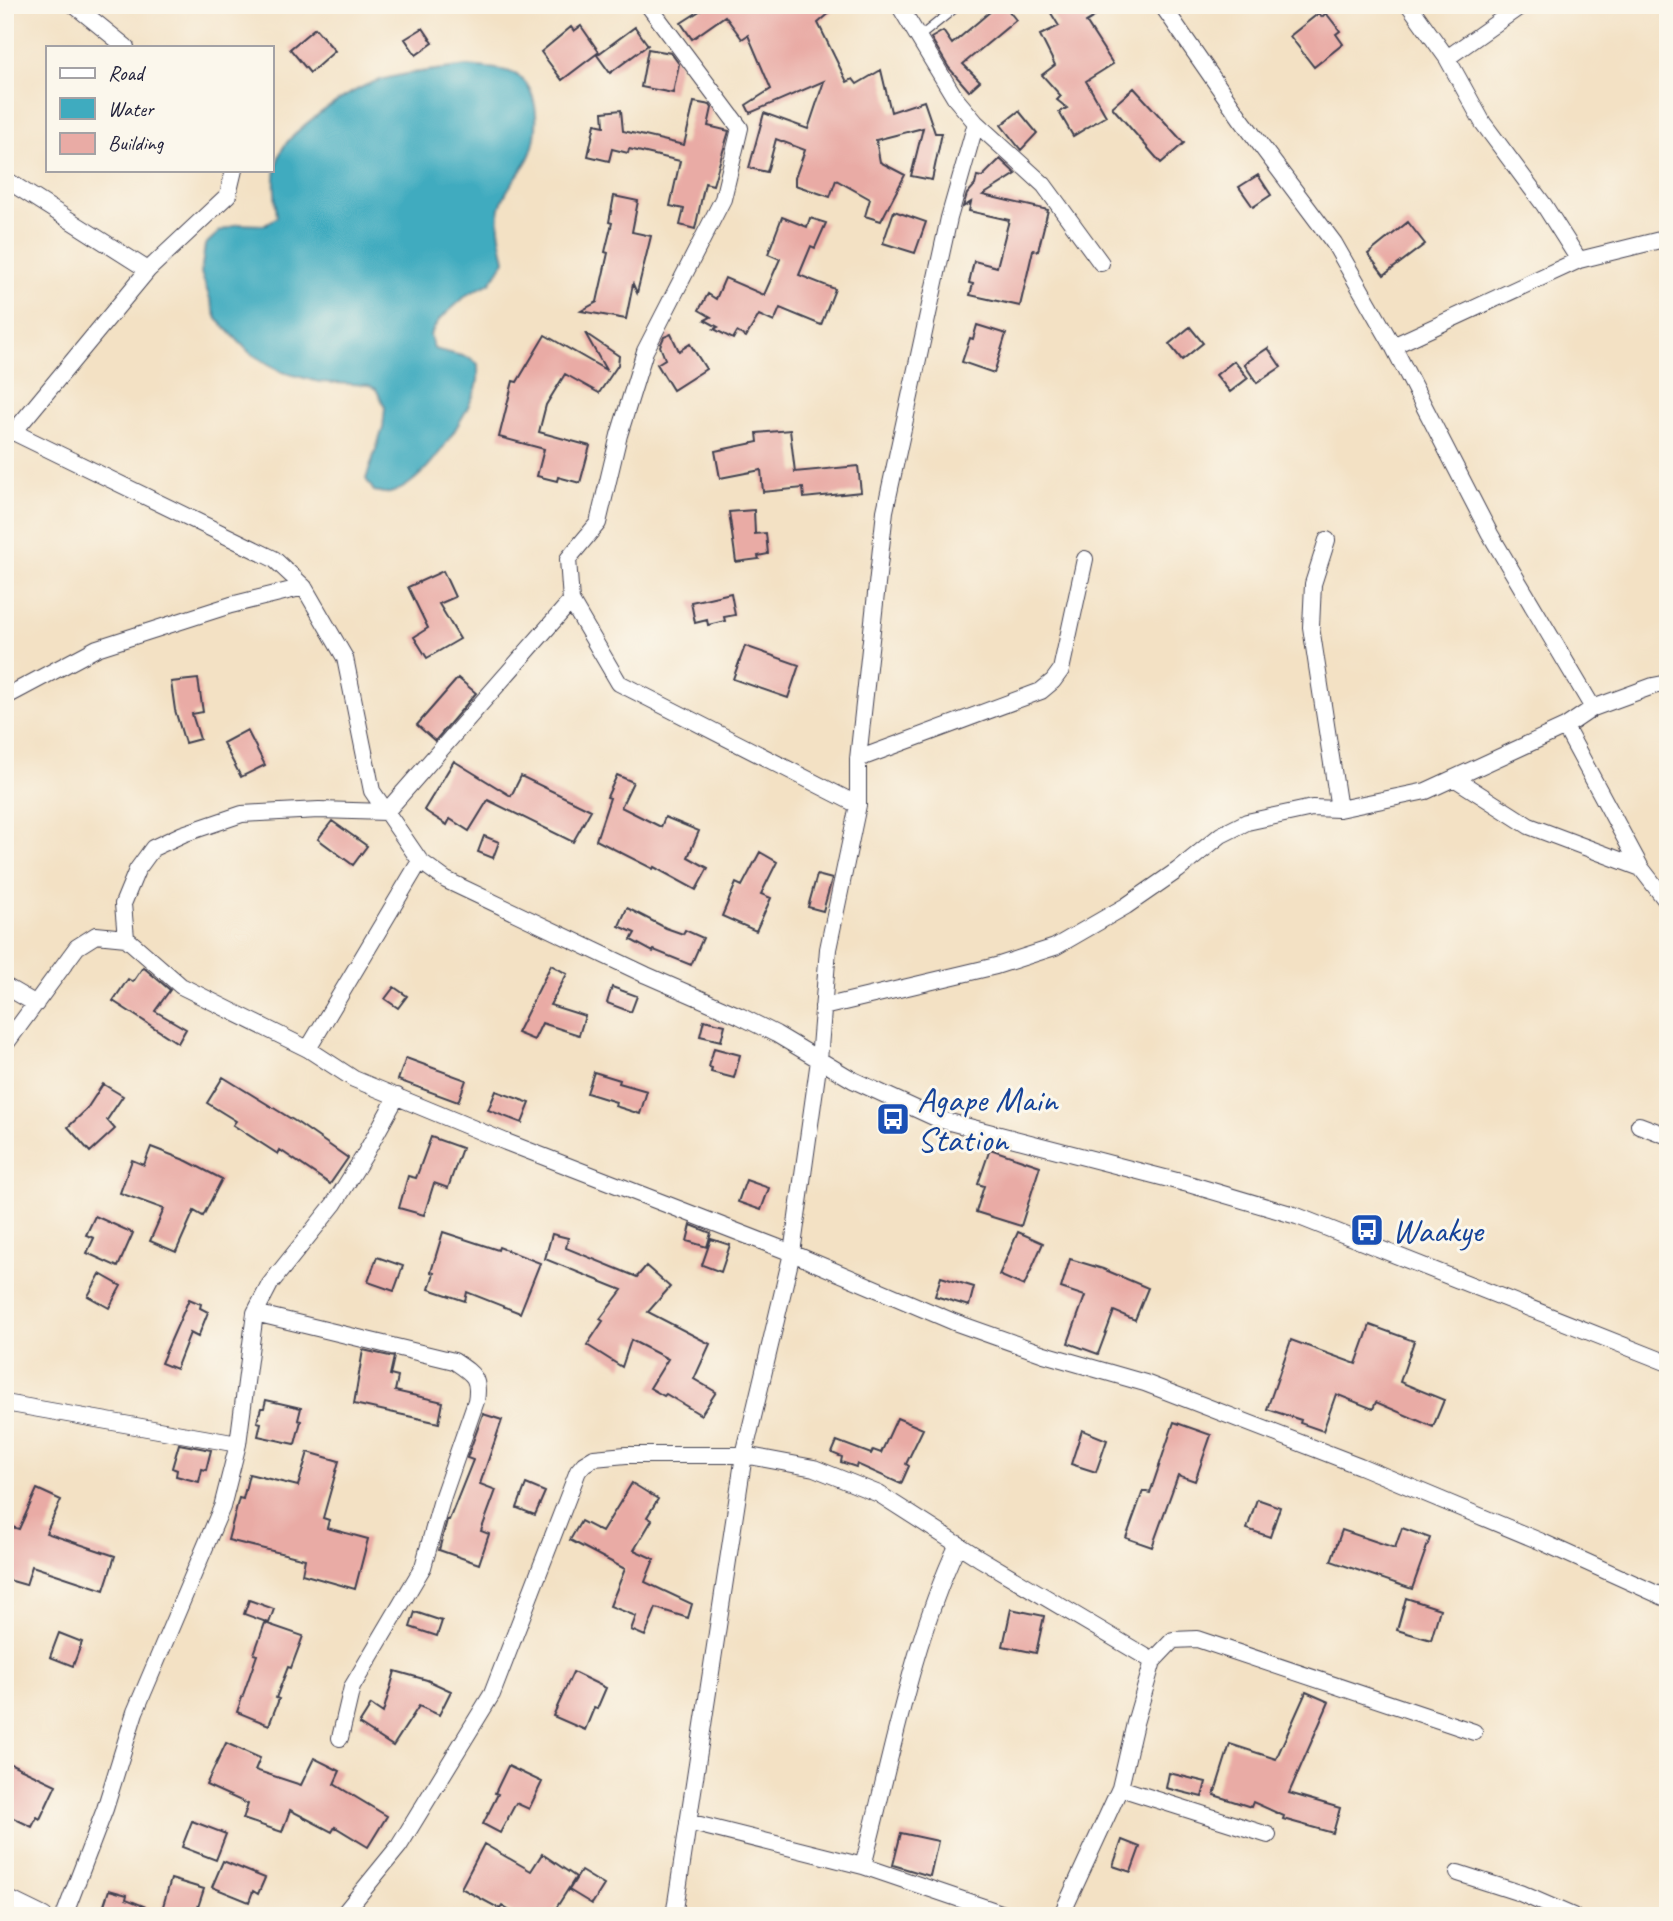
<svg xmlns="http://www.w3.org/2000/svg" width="1673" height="1921" font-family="Caveat,sans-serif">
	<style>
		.water { fill: #3fabbf; stroke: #30667d; stroke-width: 2 }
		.building { fill: #e9aba5 }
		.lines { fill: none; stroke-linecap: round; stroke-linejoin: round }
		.service-casing { stroke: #413f50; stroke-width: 10 }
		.minor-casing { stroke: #413f50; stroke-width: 18 }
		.service { stroke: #fff; stroke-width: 8 }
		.minor { stroke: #fff; stroke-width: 16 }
		.labels { text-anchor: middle; stroke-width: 6; stroke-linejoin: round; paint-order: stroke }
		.transit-label { font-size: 35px; fill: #164399; stroke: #fbf7ec; text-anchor: start }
	</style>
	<rect width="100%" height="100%" fill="#fbf7ec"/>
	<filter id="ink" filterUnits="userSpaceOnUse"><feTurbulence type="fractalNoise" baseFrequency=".0143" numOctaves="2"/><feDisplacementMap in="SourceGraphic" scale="14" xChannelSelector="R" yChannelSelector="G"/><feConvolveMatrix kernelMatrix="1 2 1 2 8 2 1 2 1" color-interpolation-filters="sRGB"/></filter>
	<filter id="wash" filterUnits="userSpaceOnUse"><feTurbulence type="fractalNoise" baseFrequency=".00686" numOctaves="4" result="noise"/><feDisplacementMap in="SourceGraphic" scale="28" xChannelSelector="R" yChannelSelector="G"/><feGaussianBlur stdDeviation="1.57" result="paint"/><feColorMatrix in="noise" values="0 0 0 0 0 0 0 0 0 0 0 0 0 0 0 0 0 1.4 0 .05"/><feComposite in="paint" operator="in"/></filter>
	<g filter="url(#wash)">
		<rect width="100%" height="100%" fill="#f3e1c4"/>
		<path class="water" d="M467 66C479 67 505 68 515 74 541 88 540 134 529 157 520 175 505 188 500 208 496 226 502 244 505 261L490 283 468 294 439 320 430 335 434 349 470 358 478 364C478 371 479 379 477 386 466 418 425 485 390 493 385 494 378 492 374 491L366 479 383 428 385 407 376 389 368 385 319 382 282 372 250 353 217 319 201 273 205 245 220 231 238 224 265 225 277 217C275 195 272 175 280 154 289 130 353 88 377 81 404 72 439 70 467 66Z"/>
		<g id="blocks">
			<path class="building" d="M709 5H839L818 23 847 82 853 79 857 84 881 70 891 112 924 101 935 133H942L932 180 911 176 923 128 876 140 880 162 905 175 881 221 865 216 870 199 836 180 830 197 795 185V178L805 150 776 139 767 172 749 168 764 113 808 129 824 81 750 113 746 105 771 89 748 35 742 39 725 16 692 39 681 23Z
				M998 5H1004L1016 20 963 64 980 81 969 91 949 68 931 38 943 31 952 44Z
				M1046 5H1114L1086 22 1113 64 1086 81 1106 116 1073 136 1059 112 1067 108 1057 100 1061 96 1042 75 1055 65 1040 35 1059 26Z
				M1319 13 1322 17 1326 13 1340 31 1336 34 1343 44 1314 67 1290 36Z
				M581 26 599 52 562 80 541 52 571 27 574 31Z
				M635 27 648 45 610 73 597 55Z
				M315 28 335 51 310 73 290 49Z
				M423 28 433 43 416 55 405 39Z
				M648 49 671 53 679 64 673 93 641 87Z
				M1134 88 1184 143 1161 163 1112 107Z
				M694 102 710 105 712 108 708 126 729 131 713 185 705 183 695 229 680 225 684 209 670 206 680 161 629 149 628 153 612 149 609 161 588 156 595 124 604 126 603 112 621 110 623 131 684 145Z
				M1019 111 1037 133 1021 150 1001 125Z
				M1000 159 1016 174 983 195 1048 210 1038 251 1033 250 1020 306 970 295 973 284 969 283 974 261 997 267 1009 220 969 211 971 202 963 207 967 194 975 185 977 176 982 177Z
				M1258 175 1271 195 1253 207 1239 187Z
				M614 196 638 201 632 232 651 236 637 293 633 284 626 319 581 311 597 302 608 253 605 252 612 223 609 222Z
				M894 211 926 222 915 253 883 243Z
				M782 217 807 227 810 218 826 223 815 248 811 246 799 275 835 289 821 325 780 308 774 322 759 315 746 337 737 332 733 339 714 329 718 327 705 320 711 317 699 310 708 294 716 299 725 278 764 295 780 259 768 254Z
				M1408 222 1425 244 1384 275 1368 254Z
				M977 325 1006 334 994 373 962 362 970 338 973 339Z
				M1190 327 1203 343 1182 360 1169 344Z
				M585 333 619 356 618 365 599 393 565 374 546 405 539 432 590 446 580 483 558 477 557 481 537 476 544 449 499 437 513 381 517 382 545 335 606 370Z
				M671 334 679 351 690 344 706 369 673 390 657 364 665 359 660 346 664 337Z
				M1268 348 1281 367 1257 383 1244 364Z
				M1234 361 1248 378 1230 392 1216 375Z
				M790 430 795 472 858 466 861 492 804 498 803 488 763 492 761 470 720 478 715 451 758 442 757 433Z
				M754 510 755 534 766 533 768 554 758 556 759 559 736 562 729 512Z
				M443 571 455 597 439 604 460 639 427 658 414 637 428 628 408 587Z
				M731 593 735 615 724 617 725 621 708 625 707 620 695 623 691 602Z
				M745 646 799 665 788 698 733 679Z
				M458 678 476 693 435 741 417 725Z
				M198 679 203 712 192 714 200 739 185 743 175 710 171 682Z
				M247 730 265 765 241 777 223 743Z
				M454 761 511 796 521 776 591 810 573 842 488 800 469 831 450 819 447 825 424 810Z
				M617 775 633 782 621 807 661 827 665 817 699 831 688 857 708 868 696 890 654 867 653 869 596 840 610 798 607 797Z
				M332 821 367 846 353 865 318 839Z
				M484 836 499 842 493 858 478 852Z
				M760 852 777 862 761 894 771 898 756 931 722 916 736 883 742 886Z
				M817 875 832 879 823 911 808 907Z
				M627 908 666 928 683 934 685 930 703 938 691 965 654 950 653 952 631 940 635 933 619 926Z
				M551 965 567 974 550 1005 585 1016 579 1035 542 1023 534 1040 517 1033Z
				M143 967 170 990 155 1011 186 1029 178 1043 113 1001 128 979 133 982Z
				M394 987 407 996 398 1008 385 999Z
				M612 987 637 996 631 1012 607 1003Z
				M704 1020 725 1025 721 1041 700 1036Z
				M714 1048 740 1055 734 1078 711 1072 712 1068 709 1067Z
				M406 1058 466 1080 458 1102 398 1080Z
				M594 1072 620 1080 619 1083 647 1091 640 1114 615 1106 616 1102 587 1093Z
				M223 1077 298 1123 348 1158 330 1184 280 1150 278 1154 233 1125 236 1121 207 1103Z
				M103 1084 123 1096 107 1120 115 1129 90 1152 68 1127 86 1110Z
				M496 1091 530 1103 522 1123 488 1110Z
				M431 1137 462 1148 448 1188 434 1183 424 1215 399 1208 408 1176 416 1178Z
				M151 1147 187 1161 222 1179 203 1216 194 1211 176 1252 150 1241 164 1209 120 1193 132 1160 144 1165Z
				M990 1149 1040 1166 1021 1226 976 1212 984 1186 978 1184Z
				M746 1180 769 1188 761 1210 738 1202Z
				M95 1216 133 1233 118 1267 87 1253 94 1238 86 1235Z
				M691 1225 711 1233 707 1247 687 1241Z
				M443 1232 498 1250 499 1247 540 1263 520 1313 467 1292 465 1301 429 1289 434 1273 431 1272Z
				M1018 1232 1043 1243 1024 1286 999 1275Z
				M552 1234 568 1238 566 1248 637 1277 646 1266 670 1287 648 1312 710 1344 694 1379 716 1392 701 1415 666 1394 664 1396 650 1388 668 1359 631 1340 622 1367 587 1345 603 1321 600 1319 622 1290 545 1259Z
				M711 1239 730 1245 721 1272 702 1265Z
				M377 1257 403 1266 394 1291 368 1282Z
				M1070 1259 1103 1269 1148 1288 1135 1320 1114 1311 1098 1354 1068 1343 1085 1296 1061 1288Z
				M100 1274 121 1286 109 1308 88 1296Z
				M941 1277 974 1287 969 1306 935 1296Z
				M189 1299 201 1304 200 1308 208 1312 198 1337 190 1333 176 1369 161 1363Z
				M1370 1325 1414 1341 1400 1382 1444 1400 1433 1427 1376 1402 1373 1409 1336 1394 1323 1431 1300 1423 1301 1420 1267 1409 1291 1340 1356 1364Z
				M363 1350 394 1357 390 1375 398 1377 395 1391 443 1402 439 1423 354 1404Z
				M266 1400 301 1408 298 1420 301 1421 295 1444 258 1436 261 1423 257 1422 261 1408H264Z
				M483 1414 502 1420 480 1484 496 1490 481 1531 489 1534 479 1564 439 1550 447 1520H449L473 1460 467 1458Z
				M897 1418 923 1429 906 1464 909 1466 901 1484 857 1464 856 1467 841 1462 842 1457 832 1453 837 1441 871 1454 873 1450 881 1453Z
				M1174 1422 1211 1435 1195 1481 1178 1475 1152 1547 1126 1538 1143 1491 1150 1493Z
				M1082 1430 1107 1440 1096 1472 1071 1464Z
				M179 1444 211 1450 206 1470 202 1469 199 1482 176 1476 177 1470 172 1468Z
				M308 1452 339 1461 323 1518 329 1520 327 1528 368 1539 355 1589 302 1574 305 1559 228 1540 239 1498 243 1499 249 1474 298 1486Z
				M632 1483 658 1499 647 1517 652 1520 634 1550 654 1559 645 1582 692 1604 688 1618 656 1608 645 1636 631 1630 636 1616 610 1606 625 1569 570 1540 581 1521 602 1532Z
				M526 1484 545 1492 535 1515 517 1508Z
				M37 1489 61 1500 46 1533 115 1556 104 1590 32 1566 26 1585 5 1579V1525L19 1529Z
				M1257 1499 1280 1507 1270 1537 1247 1529Z
				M1402 1528 1430 1538 1412 1589 1331 1561 1342 1530 1395 1548Z
				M1406 1598 1440 1609 1431 1640 1397 1630Z
				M249 1600 274 1609 269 1623 244 1614Z
				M1011 1609 1044 1616 1036 1653 1003 1646Z
				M415 1612 442 1621 437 1636 410 1627Z
				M265 1623 303 1636 291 1668 288 1667 276 1698 279 1699 269 1725 237 1712 257 1655 254 1654Z
				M59 1633 82 1642 73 1666 50 1657Z
				M395 1671 427 1680 451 1691 439 1715 419 1706 393 1746 359 1724 371 1705 383 1713Z
				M573 1672 606 1688 597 1709 594 1708 585 1730 553 1716Z
				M1306 1692 1329 1702 1289 1793 1340 1808 1333 1833 1283 1819 1284 1816 1253 1802 1251 1807 1214 1795 1230 1744 1276 1759Z
				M226 1743 260 1758 255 1770 301 1785 314 1758 340 1771 334 1784 387 1816 368 1847 335 1827 332 1832 290 1810 282 1832 243 1819 248 1804 206 1785Z
				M5 1761 56 1785 40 1819 37 1817 32 1827 5 1814Z
				M508 1766 542 1782 529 1809 516 1803 500 1833 483 1824 498 1794 495 1793Z
				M1169 1773 1206 1782 1202 1797 1166 1788Z
				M192 1821 226 1834 216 1860 182 1847Z
				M901 1833 938 1841 930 1876 893 1865Z
				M1122 1840 1140 1847 1131 1872 1113 1866Z
				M484 1844 531 1871 542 1854 576 1877 551 1916H518L502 1906 500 1909 461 1888Z
				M223 1861 265 1878 258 1894 253 1891 249 1902 212 1887Z
				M581 1871 604 1885 592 1904 569 1890Z
				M171 1879 204 1889 195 1916H108L109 1913 102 1911 109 1890 127 1895 126 1899 161 1913Z"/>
		</g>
	</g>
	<g filter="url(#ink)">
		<use href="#blocks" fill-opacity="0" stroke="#413f50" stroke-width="2"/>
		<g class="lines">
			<defs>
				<path id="service" d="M918 38 959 5"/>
				<path id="minor" d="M74 5 126 47
					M648 5 740 128 723 199 645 351 619 435 598 523 568 559 571 601 386 812 319 810 242 814 183 834 153 848 137 870 123 904 126 938 181 986 308 1049 354 1079 506 1142 792 1253 954 1322 1044 1354 1145 1383 1360 1466 1542 1542 1668 1599
					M1162 5 1241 119 1334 243 1393 346 1490 534 1593 708
					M1409 5 1447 58 1483 123 1544 205 1579 260
					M1447 58 1522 5
					M976 123 1044 185 1101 263
					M5 179 148 270
					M1393 346 1579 260 1668 238
					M5 428 274 559 304 587 345 658 372 791 420 861 446 880 646 975 740 1016 776 1034 853 1080 938 1119 1192 1185 1297 1216 1668 1363
					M13 433 148 270 228 195 234 170
					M1327 540 1313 584 1311 627 1339 809
					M571 601 619 683 858 805
					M5 697 97 648 231 605 304 587
					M1565 727 1641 868 1668 903
					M858 759 1041 691 1053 681 1061 670 1085 559
					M1454 778 1529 826 1641 868
					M5 986 36 1004
					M823 1007 996 966 1055 947 1126 906 1178 870 1221 835 1247 822 1312 808 1339 809 1426 791 1565 727 1593 708 1653 686 1668 683
					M5 1045 77 947 96 935 126 938
					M308 1049 420 861
					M1639 1125 1668 1136
					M255 1313 454 1361C473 1374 480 1377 476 1401L443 1496 423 1567 352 1687 340 1738
					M5 1403 238 1444
					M1120 1788 1268 1835
					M688 1822 863 1866 1010 1916
					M863 1866C891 1759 911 1645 958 1544
					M1458 1873 1520 1893 1573 1916
					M5 1897 44 1916
					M64 1916 105 1809 135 1712 222 1507 238 1444 255 1313 270 1284 334 1204 364 1156 397 1096
					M342 1916 399 1846 492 1694 578 1471 584 1464 594 1458 626 1455H744L814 1468 879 1494 979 1558 1153 1661
					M674 1916 744 1455 792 1253 819 1060 828 949 858 805V759L885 511 949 218 976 123 955 98 899 5
					M1061 1916 1120 1788 1135 1723 1153 1661 1173 1640 1197 1639 1474 1732"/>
			</defs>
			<use href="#service" class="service-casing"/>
			<use href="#minor" class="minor-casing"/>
			<use href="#service" class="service"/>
			<use href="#minor" class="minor"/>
		</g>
	</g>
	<defs>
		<symbol id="bus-square" viewBox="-11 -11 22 22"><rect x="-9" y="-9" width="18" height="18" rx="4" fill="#1a4fb4" stroke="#fbf7ec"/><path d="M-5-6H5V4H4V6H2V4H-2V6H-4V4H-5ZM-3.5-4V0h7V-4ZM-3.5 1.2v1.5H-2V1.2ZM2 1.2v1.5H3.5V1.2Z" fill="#fff"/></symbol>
	</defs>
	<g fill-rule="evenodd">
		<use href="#bus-square" x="874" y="1100" width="38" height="38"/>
		<use href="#bus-square" x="1348" y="1211" width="38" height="38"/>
	</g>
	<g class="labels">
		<g class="transit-label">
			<text x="917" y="1111">Agape Main<tspan x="917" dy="40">Station</tspan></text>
			<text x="1392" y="1242">Waakye</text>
		</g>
	</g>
	<rect width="1673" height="1921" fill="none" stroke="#fbf7ec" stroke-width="28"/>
	<rect x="46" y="46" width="228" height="126" fill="#fbf7ec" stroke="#a4a2a5" stroke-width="2"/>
	<rect x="60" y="68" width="35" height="10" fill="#ffffff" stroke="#a4a2a5" stroke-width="2"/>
	<text x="108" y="80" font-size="21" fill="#22223b">Road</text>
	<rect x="60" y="98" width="35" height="21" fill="#3fabbf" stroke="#a4a2a5" stroke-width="2"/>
	<text x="108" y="116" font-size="21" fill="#22223b">Water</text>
	<rect x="60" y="133" width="35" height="21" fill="#e9aba5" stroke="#a4a2a5" stroke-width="2"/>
	<text x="108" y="150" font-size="21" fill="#22223b">Building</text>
</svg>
